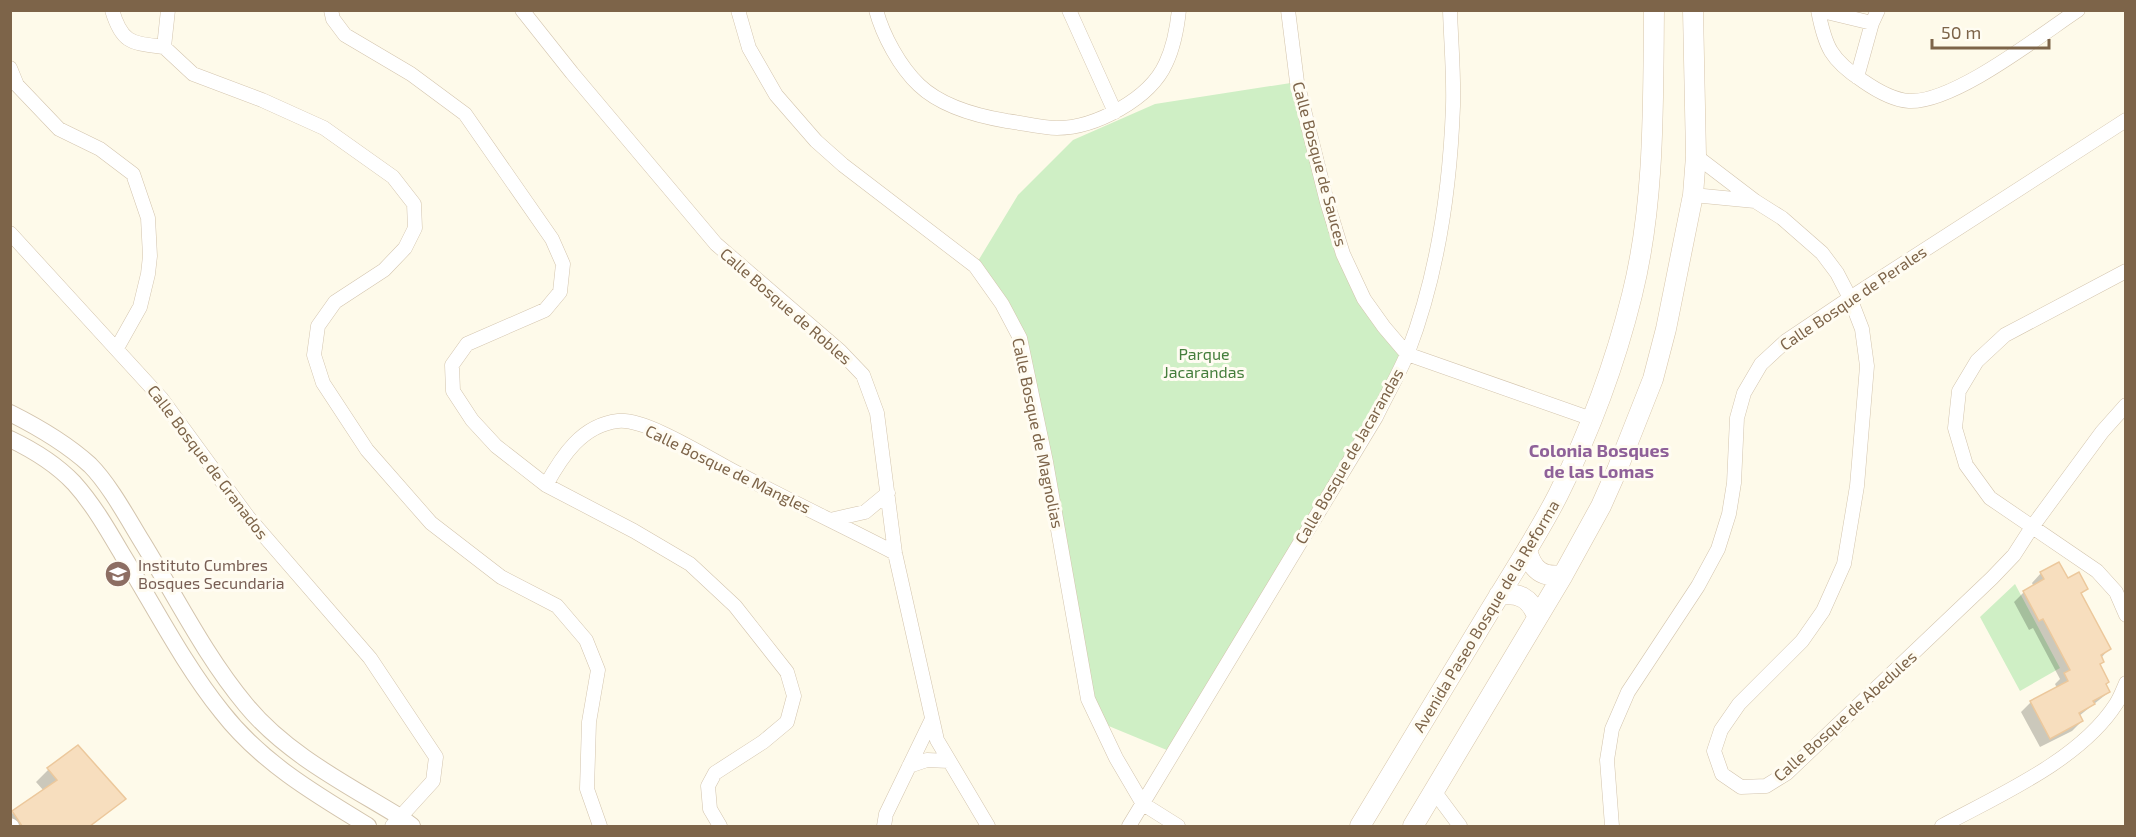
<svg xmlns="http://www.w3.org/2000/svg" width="2136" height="837" font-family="'Exo 2',sans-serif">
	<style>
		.green { fill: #cfefc5 }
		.shadow { fill: #0003 }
		.building { fill: #f7debe; stroke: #ecc89c; stroke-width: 1.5 }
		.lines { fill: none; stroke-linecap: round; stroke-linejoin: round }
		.minor-casing { stroke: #d3c4ad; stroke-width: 15 }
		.tertiary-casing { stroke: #d3c4ad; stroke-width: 18 }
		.secondary-casing { stroke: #d7c5aa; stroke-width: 21 }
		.minor { stroke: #fff; stroke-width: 14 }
		.tertiary { stroke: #fff; stroke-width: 16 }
		.secondary { stroke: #fff; stroke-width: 20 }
		.labels { text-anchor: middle; stroke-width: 6; stroke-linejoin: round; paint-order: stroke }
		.street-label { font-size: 16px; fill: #7d6449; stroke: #fffcf2 }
		.park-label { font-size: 16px; fill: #457e3c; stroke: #fffcf2 }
		.education-label { font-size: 16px; fill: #785e54; stroke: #fffcf2; text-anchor: start }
		.neighbourhood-label { font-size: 18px; font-weight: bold; fill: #8f6199; stroke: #fffcf2 }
	</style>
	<rect width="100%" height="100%" fill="#fefaea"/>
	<path class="green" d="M1297 82 1346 260 1407 354 1174 753 1099 722 1020 338 975 266 1018 195 1073 140 1155 104Z
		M2015 584 2060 668 2020 691 1980 617Z"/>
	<path class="shadow" d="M2041 573 2067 580 2086 588 2080 595 2109 649 2101 658 2103 662 2099 666 2109 692 2079 716 2082 721 2072 731 2040 747 2021 712 2031 702 2057 688 2055 684 2060 679 2033 628 2029 630 2014 602 2024 592 2034 587 2032 583Z
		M78 747 124 799 91 826H10V815L44 791 36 782 48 770Z"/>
	<path class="building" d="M2059 562 2068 578 2079 572 2088 589 2081 593 2111 649 2101 655 2104 662 2100 664 2109 682 2106 684 2110 692 2093 701 2095 704 2079 713 2083 721 2050 739 2030 701 2068 681 2064 673 2070 670 2043 619 2039 621 2023 591 2044 579 2040 572Z
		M78 745 126 799 90 826H22L12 811 57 780 47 768Z"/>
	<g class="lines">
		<defs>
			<path id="minor" d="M112 10C122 44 132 43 164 47
				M168 10 164 47 193 74 262 100 324 128 393 177 414 204 415 228 405 248 384 270 335 302 318 326 314 355 323 383 367 450 431 523 501 577 557 606 586 640 598 670 589 722 587 789 600 826
				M331 10 333 19 345 35 411 74 465 114 552 239 563 264 560 292 545 310 467 344 452 365 453 391 472 420 496 446 546 485 634 531 690 564 735 606 787 672 794 696 787 722 763 742 715 773 708 786 710 809 720 826
				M522 10 572 73 716 244 840 351 863 375 877 413 895 553 937 740 988 826
				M738 10 749 48 776 95 816 141 843 165 975 266 1002 304 1020 338 1046 462 1088 699 1116 758 1143 804 1178 826
				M876 10C883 36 900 67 919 85 942 107 977 116 1007 121 1023 123 1041 128 1057 128 1095 128 1150 99 1166 63 1174 46 1177 29 1179 10
				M1069 10 1115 112
				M1288 10 1297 82 1327 202 1343 254 1364 299 1384 327 1407 354 1592 419
				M1818 10C1825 47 1831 60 1863 81 1876 90 1893 100 1909 101 1954 103 2039 36 2078 10
				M1818 10 1872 23
				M10 68 17 85 59 129 100 149 133 174 148 218 150 256 148 274 140 307 117 348
				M1857 77 1872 23 1878 10
				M1696 156 1755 201 1782 218 1822 253 1837 273 1850 298 1862 329 1867 366 1857 486 1844 564 1823 611 1802 641 1739 704 1721 730 1714 751 1722 774 1741 787 1766 786 1787 773 1992 578 2014 555 2032 527 2102 432 2126 405
				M1693 195 1755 201
				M10 233 161 398 248 517 370 658 436 757 433 781 392 826
				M2126 271 2005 335 1977 361 1959 391 1955 428 1966 465 1990 498 2097 571 2116 592 2126 615
				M546 485C562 456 582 425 618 421 647 418 711 460 739 474 790 501 843 526 895 553
				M830 520 865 512 888 493
				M909 766 927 760 949 761
				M1434 791 1460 826
				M10 825 12 826
				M884 826 886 814 932 719
				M1129 826 1376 417C1386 396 1399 374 1408 352 1438 274 1450 190 1453 106 1454 75 1451 42 1450 10
				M1612 826 1607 760 1612 729 1628 692 1698 586 1718 549 1729 514 1734 483 1737 418 1744 393 1761 364 1786 341 1850 298 2126 120
				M1942 826C1999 795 2080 760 2116 704 2120 698 2123 690 2126 683"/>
			<path id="tertiary" d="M10 413C38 427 67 444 90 465 109 484 127 517 141 540 175 595 205 656 246 705 286 754 348 785 400 817L412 826
				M10 439C33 450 56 464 74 483 93 504 108 530 122 554 154 606 184 665 222 712 261 762 315 794 368 826"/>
			<path id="secondary" d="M1527 550C1532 570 1542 578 1563 575
				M1499 595C1519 592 1530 598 1537 616
				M1360 826C1399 762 1438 697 1477 632 1504 586 1534 542 1558 495 1590 431 1615 364 1632 295 1655 203 1653 105 1654 10
				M1413 826 1563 575 1601 506 1617 470 1653 379 1666 329 1693 195 1696 156 1693 10"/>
		</defs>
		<use href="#minor" class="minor-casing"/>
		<use href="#tertiary" class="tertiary-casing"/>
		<use href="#secondary" class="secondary-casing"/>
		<use href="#minor" class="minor"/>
		<use href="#tertiary" class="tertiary"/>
		<use href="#secondary" class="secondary"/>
	</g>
	<defs>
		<symbol id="school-disc" viewBox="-11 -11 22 22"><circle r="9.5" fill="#8d6e63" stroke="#fffcf2"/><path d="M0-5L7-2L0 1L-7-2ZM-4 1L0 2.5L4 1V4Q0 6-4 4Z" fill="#fff"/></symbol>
	</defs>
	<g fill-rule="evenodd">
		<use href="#school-disc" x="103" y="559" width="30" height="30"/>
	</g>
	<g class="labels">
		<g class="street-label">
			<text transform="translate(1320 164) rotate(75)" y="6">Calle Bosque de Sauces</text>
			<text transform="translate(1853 298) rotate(-34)" y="6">Calle Bosque de Perales</text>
			<text transform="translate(786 306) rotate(41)" y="6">Calle Bosque de Robles</text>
			<text transform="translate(1038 433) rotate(78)" y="6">Calle Bosque de Magnolias</text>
			<text transform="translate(1349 456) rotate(-60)" y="6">Calle Bosque de Jacarandas</text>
			<text transform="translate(208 462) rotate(53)" y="6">Calle Bosque de Granados</text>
			<text transform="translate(728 469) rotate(26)" y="6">Calle Bosque de Mangles</text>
			<text transform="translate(1486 616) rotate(-59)" y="6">Avenida Paseo Bosque de la Reforma</text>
			<text transform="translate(1845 716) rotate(-42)" y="6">Calle Bosque de Abedules</text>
		</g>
		<g class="park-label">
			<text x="1204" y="360">Parque<tspan x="1204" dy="18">Jacarandas</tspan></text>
		</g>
		<g class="education-label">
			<text x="138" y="571">Instituto Cumbres<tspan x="138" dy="18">Bosques Secundaria</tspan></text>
		</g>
		<g class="neighbourhood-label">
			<text x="1599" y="457">Colonia Bosques<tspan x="1599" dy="21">de las Lomas</tspan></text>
		</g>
	</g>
	<rect width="2136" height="837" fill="none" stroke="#7d6449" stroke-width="24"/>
	<path d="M1932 39v9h117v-9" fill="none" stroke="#7d6449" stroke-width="3"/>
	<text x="1941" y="39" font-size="18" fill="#7d6449" stroke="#fffcf2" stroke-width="4.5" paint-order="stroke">50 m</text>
</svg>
